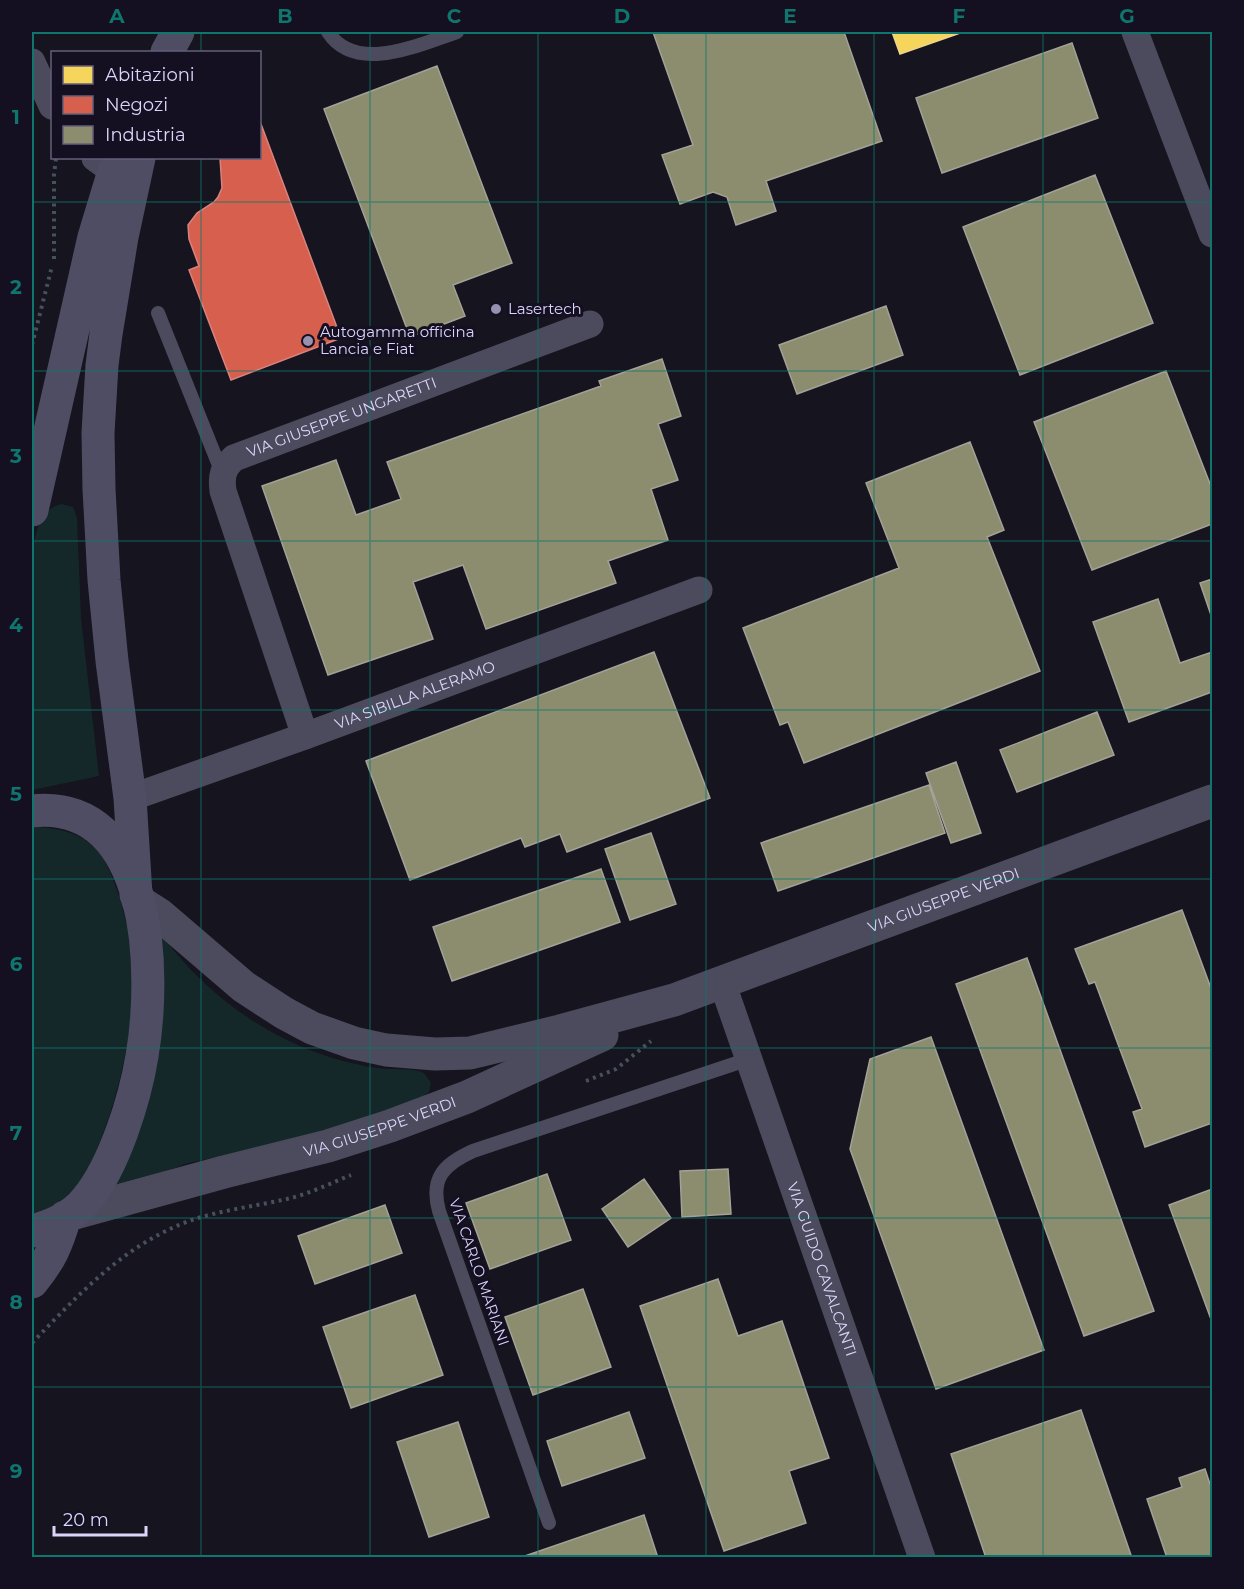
<svg xmlns="http://www.w3.org/2000/svg" width="1244" height="1589" font-family="Montserrat,sans-serif">
	<style>
		.green { fill: #142829 }
		.homes { fill: #f6d55c; stroke: #eed58c; stroke-width: 1.5 }
		.shops { fill: #d6604d; stroke: #d88381; stroke-width: 1.5 }
		.industry { fill: #8c8c6e; stroke: #a4a298; stroke-width: 1.5 }
		.lines { fill: none; stroke-linecap: round; stroke-linejoin: round }
		.path { stroke: #47505d; stroke-width: 4; stroke-dasharray: 3 4.5; stroke-linecap: butt }
		.service { stroke: #4c4a5d; stroke-width: 14 }
		.minor { stroke: #4c4a5d; stroke-width: 27 }
		.tertiary { stroke: #4c4a5d; stroke-width: 33 }
		.secondary { stroke: #4f4d64; stroke-width: 33 }
		.grid { fill: none; stroke: #0f766e; stroke-width: 1.5; stroke-opacity: 0.55 }
		.poi-dot { fill: #9691ae; stroke: #141022; stroke-width: 2 }
		.labels { text-anchor: middle; stroke-width: 6; stroke-linejoin: round; paint-order: stroke }
		.poi-label { font-size: 15px; fill: #dbd5fb; stroke: #141022; text-anchor: start }
		.street-label { font-size: 15px; fill: #dbd5fb; stroke: #141022 }
		.neatline { fill: none; stroke: #0f766e; stroke-width: 2 }
		.grid-label { font-size: 20px; text-anchor: middle; font-weight: bold; fill: #0f766e }
	</style>
	<rect width="100%" height="100%" fill="#16141e"/>
	<path class="green" d="M62 504 73 507 77 518 81 618 99 776 32 790V554C36 534 38 509 62 504Z
		M39 827C58 829 75 831 90 844 105 856 111 873 117 890 144 968 132 1052 105 1128 97 1150 88 1176 71 1192 60 1203 46 1210 32 1215V828Z
		M157 928C207 1001 288 1055 377 1068 390 1070 405 1068 418 1071L424 1073 431 1083 429 1092 414 1103 285 1143 188 1163 114 1190 122 1172Z"/>
	<path class="homes" d="M892 32H963L900 54Z"/>
	<path class="shops" d="M261 124 341 338 231 380 189 270 199 266 189 239 188 225 197 213 214 202 218 197 222 188 220 158H260V125Z"/>
	<path class="industry" d="M653 32H844L882 141 766 181 776 211 736 225 727 197 713 192 680 204 662 155 693 145Z
		M1072 43 1098 118 942 173 916 98Z
		M437 66 512 263 453 285 465 316 410 337 324 109Z
		M1095 175 1153 323 1020 375 963 227Z
		M886 306 903 355 797 394 779 345Z
		M662 359 681 416 658 424 678 480 651 489 668 540 608 561 616 583 486 629 463 565 413 582 433 639 328 675 262 486 336 460 356 515 401 499 387 462 601 386 599 381Z
		M1166 371 1212 489V524L1092 570 1034 422Z
		M970 442 1004 530 987 537 1040 671 804 763 788 722 780 725 743 628 899 568 866 483Z
		M1212 579V618L1200 583Z
		M1158 599 1180 663 1212 652V692L1129 722 1093 622Z
		M654 652 710 798 567 852 560 834 525 847 521 838 410 880 366 761Z
		M1097 712 1114 755 1017 792 1000 750Z
		M956 762 981 833 951 843 926 773Z
		M929 785 945 833 778 891 761 843Z
		M651 833 676 904 630 920 605 849Z
		M601 869 620 922 452 981 433 927Z
		M1182 910 1212 991V1123L1145 1147 1133 1112 1142 1109 1095 982 1089 984 1075 949Z
		M1027 958 1154 1311 1084 1336 956 984Z
		M931 1037 1044 1350 936 1389 850 1149 870 1059Z
		M728 1169 731 1214 682 1217 680 1171Z
		M547 1174 571 1240 490 1269 466 1203Z
		M644 1179 671 1218 628 1247 602 1209Z
		M1212 1189V1322L1169 1205Z
		M385 1205 402 1253 315 1284 298 1236Z
		M718 1279 738 1336 782 1321 829 1458 789 1471 806 1523 724 1551 640 1306Z
		M583 1289 611 1367 533 1395 505 1317Z
		M415 1295 443 1375 351 1408 323 1327Z
		M1081 1410 1132 1558H986L951 1454Z
		M629 1412 645 1458 562 1486 547 1441Z
		M458 1422 489 1517 429 1537 397 1442Z
		M1205 1469 1212 1490V1558H1167L1147 1499 1182 1487 1179 1478Z
		M644 1515 658 1558H519Z"/>
	<g class="lines">
		<path class="path" d="M54 259V175L56 158
			M32 345 52 266
			M586 1081 616 1069 651 1041
			M32 1343C78 1295 124 1245 189 1221 220 1210 258 1206 291 1198 311 1193 331 1183 351 1175"/>
		<path class="service" d="M328 32C356 75 420 44 457 32
			M158 313 222 473
			M549 1523 439 1211C430 1178 444 1164 473 1151L749 1059"/>
		<g class="minor">
			<path d="M1135 32 1212 234"/>
			<path d="M32 62 52 106"/>
			<path d="M95 158 113 171"/>
			<path id="s1" d="M305 736 223 491C221 476 223 468 234 458L590 324"/>
			<path id="s2" d="M130 798 305 736 699 590"/>
			<path id="s3" d="M722 982 922 1558"/>
		</g>
		<g class="tertiary">
			<path id="s4" d="M138 901 160 915 244 987 284 1013 312 1028 354 1043 386 1050 435 1054 470 1053 560 1031 674 1000 1212 801"/>
			<path id="s5" d="M71 1214 224 1172 328 1146 390 1126 467 1097 602 1035"/>
		</g>
		<path class="secondary" d="M167 52 178 32
			M32 510 94 237 118 158
			M32 811C154 798 156 975 142 1056 135 1099 114 1167 86 1200 73 1216 52 1226 32 1231
			M136 895 130 798 112 661 104 580 99 489 98 433 102 365 106 334 122 237 139 158
			M32 1282C50 1260 57 1245 65 1217"/>
	</g>
	<path class="grid" d="M201 32V52M370 32V1558M538 32V1558M706 32V1558M874 32V1558M1043 32V1558M201 158V1558M32 202H1212M32 371H1212M32 541H1212M32 710H1212M32 879H1212M32 1048H1212M32 1218H1212M32 1387H1212"/>
	<g class="poi-dot">
		<circle cx="496" cy="309" r="6"/>
		<circle cx="308" cy="341" r="6"/>
	</g>
	<g class="labels">
		<g class="poi-label">
			<text x="508" y="314">Lasertech</text>
			<text x="320" y="337">Autogamma officina<tspan x="320" dy="17">Lancia e Fiat</tspan></text>
		</g>
		<g class="street-label">
			<text dy="5" stroke="none"><textPath href="#s1" startOffset="410">VIA GIUSEPPE UNGARETTI</textPath></text>
			<text dy="5" stroke="none"><textPath href="#s2" startOffset="303">VIA SIBILLA ALERAMO</textPath></text>
			<text dy="5" stroke="none"><textPath href="#s4" startOffset="876">VIA GIUSEPPE VERDI</textPath></text>
			<text dy="5" stroke="none"><textPath href="#s5" startOffset="321">VIA GIUSEPPE VERDI</textPath></text>
			<text dy="5" stroke="none"><textPath href="#s3" startOffset="304">VIA GUIDO CAVALCANTI</textPath></text>
			<text transform="translate(479 1272) rotate(71)" y="5">VIA CARLO MARIANI</text>
		</g>
	</g>
	<rect width="1244" height="1589" fill="none" stroke="#141022" stroke-width="66"/>
	<rect x="51" y="51" width="210" height="108" fill="#141022" stroke="#645f79" stroke-width="1.5"/>
	<rect x="63" y="66" width="30" height="18" fill="#f6d55c" stroke="#645f79" stroke-width="1.5"/>
	<text x="105" y="81" font-size="18" fill="#dbd5fb">Abitazioni</text>
	<rect x="63" y="96" width="30" height="18" fill="#d6604d" stroke="#645f79" stroke-width="1.5"/>
	<text x="105" y="111" font-size="18" fill="#dbd5fb">Negozi</text>
	<rect x="63" y="126" width="30" height="18" fill="#8c8c6e" stroke="#645f79" stroke-width="1.5"/>
	<text x="105" y="141" font-size="18" fill="#dbd5fb">Industria</text>
	<path d="M54 1526v9h92v-9" fill="none" stroke="#dbd5fb" stroke-width="3"/>
	<text x="63" y="1526" font-size="18" fill="#dbd5fb" stroke="#141022" stroke-width="4.5" paint-order="stroke">20 m</text>
	<rect x="33" y="33" width="1178" height="1523" class="neatline"/>
	<g class="grid-label">
		<text x="117" y="23">A</text>
		<text x="285" y="23">B</text>
		<text x="454" y="23">C</text>
		<text x="622" y="23">D</text>
		<text x="790" y="23">E</text>
		<text x="959" y="23">F</text>
		<text x="1127" y="23">G</text>
		<text x="16" y="124">1</text>
		<text x="16" y="294">2</text>
		<text x="16" y="463">3</text>
		<text x="16" y="632">4</text>
		<text x="16" y="801">5</text>
		<text x="16" y="971">6</text>
		<text x="16" y="1140">7</text>
		<text x="16" y="1309">8</text>
		<text x="16" y="1478">9</text>
	</g>
</svg>
